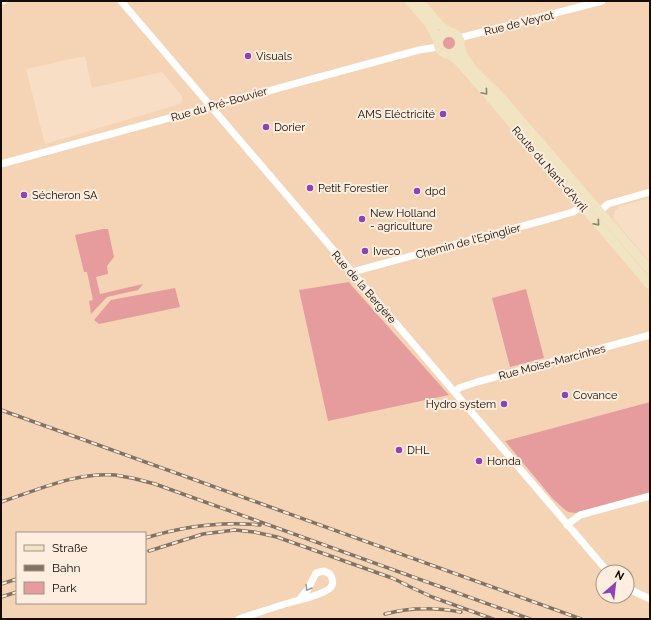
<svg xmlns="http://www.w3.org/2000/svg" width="651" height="620" font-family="Raleway,sans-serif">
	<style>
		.built { fill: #f5d4b6; fill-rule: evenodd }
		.green { fill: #e69c9d }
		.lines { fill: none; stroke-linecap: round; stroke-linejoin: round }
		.street { stroke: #fff; stroke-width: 7 }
		.secondary { stroke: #f1e4c2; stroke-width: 9 }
		.rail-casing { stroke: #837263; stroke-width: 3.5 }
		.rail { stroke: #feeedf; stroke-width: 2; stroke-dasharray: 6; stroke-linecap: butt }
		.oneway { stroke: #8d826c }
		.oneway2 { stroke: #a09d9a }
		.poi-dot { fill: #8b43b5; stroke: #feeedf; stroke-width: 1.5 }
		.labels { text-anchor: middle; stroke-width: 4; stroke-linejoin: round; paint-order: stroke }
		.street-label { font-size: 11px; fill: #120a03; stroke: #feeedf }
		.poi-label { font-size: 11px; fill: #120a03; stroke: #feeedf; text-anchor: start }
	</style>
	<rect width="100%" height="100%" fill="#f9dec6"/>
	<path class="built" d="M1 1H650V198L620 206 615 211 613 218 615 221 650 262V619H1ZM85 56 92 88 162 72 182 96V102L180 104 45 144 26 69ZM17 533H145V603H17ZM603 572H627V596H603Z"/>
	<path class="green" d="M443 43a6 6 0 1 1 12 0a6 6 0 1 1-12 0Z
		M103 229H108L114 257 107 266 108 274 96 277 100 294 143 284 138 290 107 297 91 314 89 301 93 300 87 272H84L75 235Z
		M349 282 352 286 449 395 328 421 299 290Z
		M175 288 180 307 99 324 94 320 111 300Z
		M526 289 544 358 510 367 492 298Z
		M650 402V493L576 513 568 512 563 508 553 499 505 441Z"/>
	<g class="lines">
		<path class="street" d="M1 1H3
			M121 1 608 572
			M459 38 602 1
			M1 164 312 79 419 50 438 47
			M600 211 608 204 650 192
			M352 272 545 220 573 212 582 206
			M455 392 459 388 477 382 650 335
			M567 525 580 515 650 496
			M627 588 650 599
			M239 619C257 613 274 607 292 602 302 599 323 595 330 588 334 584 333 579 330 574L324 571 316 573 308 589 299 600"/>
		<path class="secondary" d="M409 1 428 22 438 40
			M419 1 440 25 448 31
			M438 43a11 11 0 1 1 22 0a11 11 0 1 1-22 0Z
			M460 46C465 66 484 80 498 94L650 270
			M449 54 458 61 476 81 650 285"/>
		<defs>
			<path id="rail" d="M1 410 581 619
				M1 502C38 490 76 472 115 475 129 477 142 480 155 484L530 619
				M145 538C181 527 223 521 260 525
				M149 551 203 534 235 530 254 532 277 537 392 578 407 585
				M402 583 432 597 493 619
				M1 584 17 579
				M1 597 17 592
				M385 614C411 607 434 607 461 612"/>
		</defs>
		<use href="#rail" class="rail-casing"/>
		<use href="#rail" class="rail"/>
	</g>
	<defs><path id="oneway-chevron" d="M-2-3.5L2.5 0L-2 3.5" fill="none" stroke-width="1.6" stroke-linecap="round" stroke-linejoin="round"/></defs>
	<g class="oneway">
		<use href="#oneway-chevron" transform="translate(485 92) rotate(50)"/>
		<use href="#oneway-chevron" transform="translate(597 223) rotate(49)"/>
	</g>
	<use class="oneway2" href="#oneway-chevron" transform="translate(308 588) rotate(121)"/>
	<g class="poi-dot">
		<circle cx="248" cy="56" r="4"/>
		<circle cx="443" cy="114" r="4"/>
		<circle cx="266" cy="127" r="4"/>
		<circle cx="310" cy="188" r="4"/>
		<circle cx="417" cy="191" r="4"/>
		<circle cx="24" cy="195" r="4"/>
		<circle cx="362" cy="219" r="4"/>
		<circle cx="365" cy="251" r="4"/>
		<circle cx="565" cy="395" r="4"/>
		<circle cx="504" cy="404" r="4"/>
		<circle cx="399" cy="450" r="4"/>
		<circle cx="479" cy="461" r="4"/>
	</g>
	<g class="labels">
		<g class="street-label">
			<text transform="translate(519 23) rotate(-14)" y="4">Rue de Veyrot</text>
			<text transform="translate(219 104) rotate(-16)" y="4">Rue du Pré-Bouvier</text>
			<text transform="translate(550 169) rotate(49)" y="4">Route du Nant-d'Avril</text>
			<text transform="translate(468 241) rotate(-15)" y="4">Chemin de l'Epinglier</text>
			<text transform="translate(364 287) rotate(49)" y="4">Rue de la Bergère</text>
			<text transform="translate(552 362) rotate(-15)" y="4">Rue Moïse-Marcinhes</text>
		</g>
		<g class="poi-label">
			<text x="256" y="60">Visuals</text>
			<text x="435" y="118" text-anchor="end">AMS Eléctricité</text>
			<text x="274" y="131">Dorier</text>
			<text x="318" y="192">Petit Forestier</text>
			<text x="425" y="195">dpd</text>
			<text x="32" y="199">Sécheron SA</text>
			<text x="370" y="217">New Holland<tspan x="370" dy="13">- agriculture</tspan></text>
			<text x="373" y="255">Iveco</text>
			<text x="573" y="399">Covance</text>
			<text x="496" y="408" text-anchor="end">Hydro system</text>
			<text x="407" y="454">DHL</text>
			<text x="487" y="465">Honda</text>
		</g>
	</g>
	<rect width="651" height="620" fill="none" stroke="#120a03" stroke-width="4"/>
	<rect x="16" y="532" width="130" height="72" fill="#feeedf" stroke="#a09387"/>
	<rect x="24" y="545" width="20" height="6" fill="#f1e4c2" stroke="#a09387"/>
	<text x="52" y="552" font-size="12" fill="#120a03">Straße</text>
	<rect x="24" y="565" width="20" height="6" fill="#837263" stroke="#a09387"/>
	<text x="52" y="572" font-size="12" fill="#120a03">Bahn</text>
	<rect x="24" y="582" width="20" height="12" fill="#e69c9d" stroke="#a09387"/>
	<text x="52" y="592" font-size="12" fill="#120a03">Park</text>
	<g transform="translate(615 584) rotate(28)"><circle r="19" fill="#feeedf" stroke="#a09387"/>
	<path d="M0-3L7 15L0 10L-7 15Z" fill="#8b43b5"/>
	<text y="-6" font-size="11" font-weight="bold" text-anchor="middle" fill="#120a03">N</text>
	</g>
</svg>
